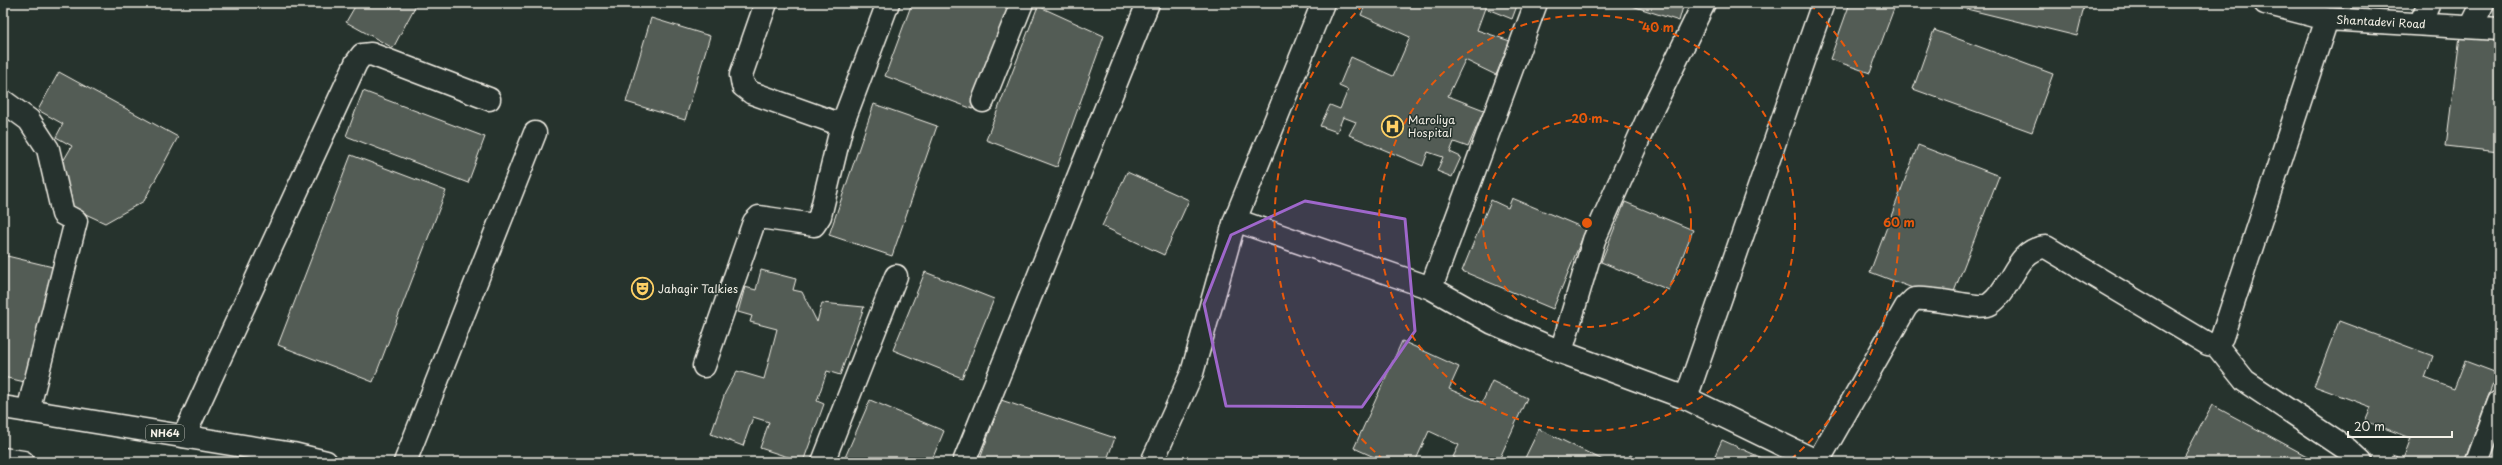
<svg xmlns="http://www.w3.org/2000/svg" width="2502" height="465" font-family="'Playpen Sans',sans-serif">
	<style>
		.building { fill: #525c55; stroke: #f4f1e8 }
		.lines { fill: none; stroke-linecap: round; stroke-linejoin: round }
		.minor-casing { stroke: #f4f1e8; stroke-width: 25 }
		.highway-casing { stroke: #f4f1e8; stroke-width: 25 }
		.minor { stroke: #26332d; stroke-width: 22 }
		.highway { stroke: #26332d; stroke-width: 22 }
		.marked { fill: #9f67cb; fill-opacity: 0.2; stroke: #9f67cb; stroke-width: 3; stroke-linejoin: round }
		.ring { fill: none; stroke: #e8590c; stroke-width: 2; stroke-dasharray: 7 5 }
		.labels { text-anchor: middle; stroke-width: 3; stroke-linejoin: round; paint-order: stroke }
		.shield { fill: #26332d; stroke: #b6b8b0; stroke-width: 1 }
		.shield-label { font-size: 10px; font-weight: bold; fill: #f4f1e8 }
		.street-label { font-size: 11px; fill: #f4f1e8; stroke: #26332d }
		.poi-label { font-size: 11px; fill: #f4f1e8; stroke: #26332d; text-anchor: start }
		.centre { fill: #e8590c; stroke: #26332d; stroke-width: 2 }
		.ring-label { font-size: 12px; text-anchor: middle; font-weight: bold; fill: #e8590c; stroke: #26332d; stroke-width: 3; stroke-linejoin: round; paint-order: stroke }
	</style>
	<rect width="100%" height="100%" fill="#26332d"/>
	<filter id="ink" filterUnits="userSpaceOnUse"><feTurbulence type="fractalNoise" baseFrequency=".025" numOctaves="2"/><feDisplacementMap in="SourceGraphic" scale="8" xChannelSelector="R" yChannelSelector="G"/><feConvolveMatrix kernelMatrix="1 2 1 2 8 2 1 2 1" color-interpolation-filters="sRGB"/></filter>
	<g filter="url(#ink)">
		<path class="building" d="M357 3H417L393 48 346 22Z
			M912 3H1012L973 109 885 76Z
			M1366 3H1518L1512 19 1485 8 1477 30 1510 41 1496 75 1465 60 1448 96 1484 110 1468 147 1454 142 1450 152 1461 157 1452 177 1437 171 1443 157 1428 152 1423 166 1349 135 1356 122 1343 117 1337 132 1320 126 1330 105 1340 109 1348 90 1339 86 1351 57 1393 76 1410 37 1361 15Z
			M1623 3H1684L1679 21Z
			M1850 3H1896L1870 73 1830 59Z
			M1942 3H2085L2077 36Z
			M1038 6 1104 36 1057 167 986 140Z
			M651 18 710 36 685 120 626 102Z
			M1934 30 2053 74 2032 132 1913 89Z
			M2460 36 2499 41V152L2446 146Z
			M59 72 178 137 144 201 105 223 66 205 58 170 72 146 56 137 63 124 38 110Z
			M363 91 485 137 468 183 346 136Z
			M874 104 937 126 892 256 829 235Z
			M1918 145 1999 176 1950 302 1870 272Z
			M351 155 446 191 373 382 278 345Z
			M3 163 7 165 3 181Z
			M1127 172 1189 200 1164 255 1102 226Z
			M1512 198 1586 229 1553 309 1462 271 1491 200 1508 208Z
			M1625 202 1693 230 1669 290 1601 262Z
			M3 255 57 268 29 383 3 377Z
			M761 270 796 279 793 290 802 292 817 322 822 303 864 307 840 375 827 371 817 401 824 404 803 462 760 448 769 422 753 417 743 446 711 434 725 393 737 371 764 379 777 329 750 322 752 316 738 312 745 287 756 290Z
			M925 272 994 299 962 378 893 350Z
			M2339 321 2433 356 2425 378 2454 389 2465 361 2497 373 2464 462H2389L2392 455 2403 459 2411 438 2365 421 2371 407 2314 386Z
			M1402 341 1459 367 1449 389 1482 403 1492 381 1527 398 1498 462H1464L1453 457 1459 445 1429 431 1415 462H1385L1354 448Z
			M870 400 944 431 931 462H843Z
			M1001 400 1115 438 1106 462H979Z
			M2212 405 2318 462H2190L2183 459Z
			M1539 429 1607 462H1523Z
			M1722 440 1771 462H1712Z
			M1630 455 1645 462H1626Z"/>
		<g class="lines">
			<defs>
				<path id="minor" d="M766 3 741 75 743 86 752 93 842 125
					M2265 3 2327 19 2499 29
					M2420 24 2429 3
					M2471 27 2483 3
					M3 101 29 120 48 149 63 214 76 221 28 411
					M983 101 1022 3
					M1235 220 1431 288 1493 323 1561 352 1686 398 1818 462
					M1431 288 1536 3
					M2216 345 2245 381 2348 450 2361 462
					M1561 352 1594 240 1647 120 1704 3
					M704 366 754 222 759 217 814 225 820 216 842 125 888 3
					M1686 398 1823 3
					M184 436 356 63 362 55 371 54 489 99
					M1818 461 1906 307 1914 299C1933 296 1979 311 1990 304 2013 288 2015 249 2046 247L2208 344 2216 345 2222 337 2327 19
					M405 462 535 133
					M823 462 896 276
					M964 462 1148 3
					M1152 462 1192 373 1235 220 1323 3
					M2477 462 2499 402"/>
				<path id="highway" d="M3 407 293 454 326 462
					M3 459 23 462"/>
			</defs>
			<use href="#minor" class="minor-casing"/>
			<use href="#highway" class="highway-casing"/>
			<use href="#minor" class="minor"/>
			<use href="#highway" class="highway"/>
		</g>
	</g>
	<path class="marked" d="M1305 201 1405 219 1415 331 1362 407 1226 406 1204 304 1231 235Z"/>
	<g class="ring">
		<circle cx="1587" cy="223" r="104"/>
		<circle cx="1587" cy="223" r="208"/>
		<path d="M1384 460A312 312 0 0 1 1364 4M1810 4A312 312 0 0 1 1790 460"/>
	</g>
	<defs>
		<symbol id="hospital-ring" viewBox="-11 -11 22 22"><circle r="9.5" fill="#26332d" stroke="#ffd166" stroke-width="1.5"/><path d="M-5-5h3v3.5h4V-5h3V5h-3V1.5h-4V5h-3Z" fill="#ffd166"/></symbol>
		<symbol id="theatre-ring" viewBox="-11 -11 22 22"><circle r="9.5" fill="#26332d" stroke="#ffd166" stroke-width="1.5"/><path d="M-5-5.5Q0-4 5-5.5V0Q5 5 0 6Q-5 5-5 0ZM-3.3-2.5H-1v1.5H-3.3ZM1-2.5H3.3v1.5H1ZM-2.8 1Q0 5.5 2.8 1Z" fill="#ffd166"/></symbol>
	</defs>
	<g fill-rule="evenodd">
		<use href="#hospital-ring" x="1380" y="114" width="25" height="25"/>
		<use href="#theatre-ring" x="630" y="276" width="25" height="25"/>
	</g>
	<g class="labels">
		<rect class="shield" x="146" y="425" width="38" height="16" rx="3"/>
		<g class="shield-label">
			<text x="165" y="437">NH64</text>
		</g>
		<g class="street-label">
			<text transform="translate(2381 22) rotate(3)" y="4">Shantadevi Road</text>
		</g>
		<g class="poi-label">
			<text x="1408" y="124">Maroliya<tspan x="1408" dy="13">Hospital</tspan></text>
			<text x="658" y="293">Jahagir Talkies</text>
		</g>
	</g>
	<circle cx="1587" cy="223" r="6" class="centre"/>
	<g class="ring-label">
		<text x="1658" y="32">40 m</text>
		<text x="1587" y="123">20 m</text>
		<text x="1899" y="227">60 m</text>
	</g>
	<rect width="2502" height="465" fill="none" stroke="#26332d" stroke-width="16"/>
	<rect x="8" y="8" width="2486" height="449" fill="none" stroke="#f4f1e8" stroke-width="1.5" filter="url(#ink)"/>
	<path d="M2348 431v6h104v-6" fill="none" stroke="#f4f1e8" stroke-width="2"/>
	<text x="2354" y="431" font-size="12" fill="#f4f1e8" stroke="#26332d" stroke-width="3" paint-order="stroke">20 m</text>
</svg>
